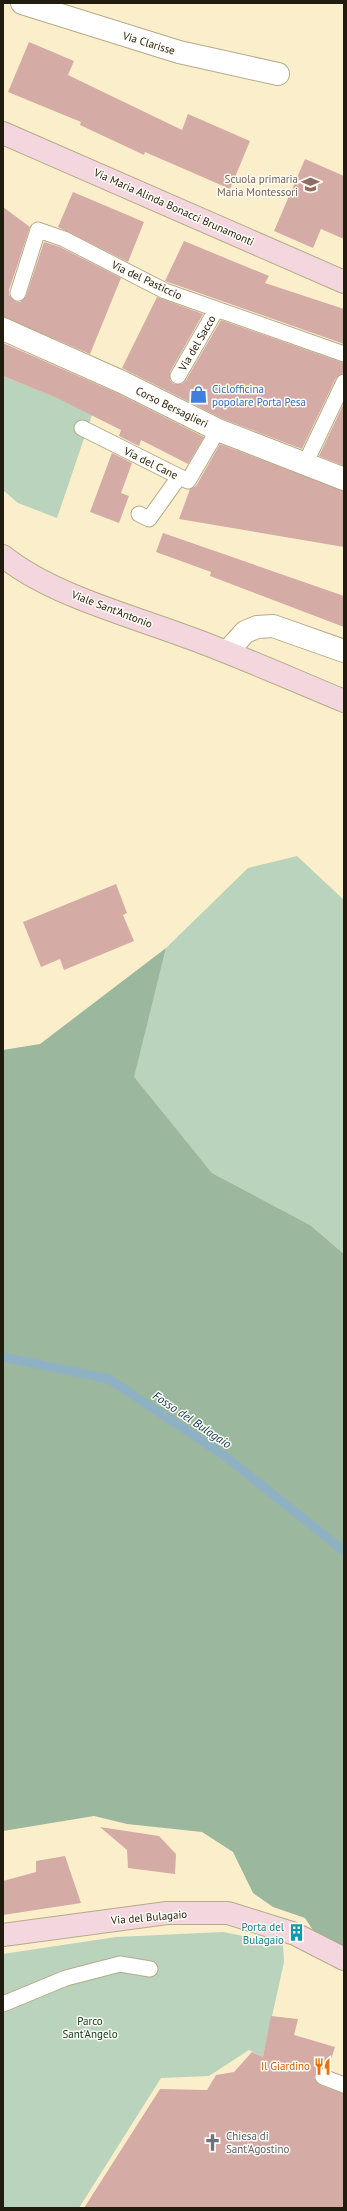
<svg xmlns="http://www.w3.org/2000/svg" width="347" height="2211" font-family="'PT Sans',sans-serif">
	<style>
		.green { fill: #b9d3bc }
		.forest { fill: #9bb79e }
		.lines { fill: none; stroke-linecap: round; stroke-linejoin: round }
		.stream { stroke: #8fb1c4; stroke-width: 9 }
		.building { fill: #d5aba6 }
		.lane-casing { stroke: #b5ab88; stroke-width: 17 }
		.street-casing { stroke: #b5ab88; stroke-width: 24 }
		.secondary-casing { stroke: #b5ab88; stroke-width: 24 }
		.lane { stroke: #fff; stroke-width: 15 }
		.street { stroke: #fff; stroke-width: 22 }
		.secondary { stroke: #f4d6df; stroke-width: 22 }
		.labels { text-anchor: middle; stroke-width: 3; stroke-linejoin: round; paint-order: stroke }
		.street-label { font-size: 11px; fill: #201c0e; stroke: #fefcf5 }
		.education-label { font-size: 11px; fill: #785e54; stroke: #fefcf5; text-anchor: end }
		.shop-label { font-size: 11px; fill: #366cbe; stroke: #fefcf5; text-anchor: start }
		.culture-label { font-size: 11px; fill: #0d838f; stroke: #fefcf5; text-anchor: end }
		.park-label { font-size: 11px; fill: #0c3917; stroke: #fefcf5 }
		.food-label { font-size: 11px; fill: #c56008; stroke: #fefcf5; text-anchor: end }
		.worship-label { font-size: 11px; fill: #5b616d; stroke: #fefcf5; text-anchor: start }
		.water-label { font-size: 12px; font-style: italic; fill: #0b394e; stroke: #fefcf5 }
	</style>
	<rect width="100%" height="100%" fill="#faefca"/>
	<path class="green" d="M3 376 60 399 92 415 57 518 18 503 3 490Z
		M297 856 344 900V1254L310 1225 212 1173 133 1077 166 948 248 868Z
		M223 1932 283 1944 284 1962 263 2057 249 2050 209 2076 161 2078 79 2208H3V1954L116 1937Z"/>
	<path class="forest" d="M166 948 134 1077 212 1173 310 1225 344 1254V1951L316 1935 305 1918 273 1907 253 1893 233 1852 202 1832 127 1824 94 1816 3 1831V1050L40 1044Z"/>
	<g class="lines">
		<path class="stream" d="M3 1357 109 1379 225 1456 344 1551"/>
	</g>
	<path class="building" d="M29 42 74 61 68 75 182 130 188 114 250 141 230 189 145 152 144 155 80 125 81 122 8 92Z
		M305 159 344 176V239L321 229 313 248 274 231Z
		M73 192 144 222 128 262 58 227Z
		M3 207 30 227 9 290V295L15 301 20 302 26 296 44 242 60 247 121 278 90 354 3 317Z
		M184 241 269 276 265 283 344 309V344L165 281Z
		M157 297 203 314 170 372V380L174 384H182L186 380 221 320 344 363V373L336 378 302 449 223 419 122 368Z
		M3 343 117 393 204 437 188 464 141 440 139 446 119 436 121 430 57 398 3 376Z
		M344 403V466L319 456Z
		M220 444 344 491V547L179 519 190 489 196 486Z
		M112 453 132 463 121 493 129 496 119 523 90 512Z
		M163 533 344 596V627L210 576 211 572 156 552Z
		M116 884 127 913 123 915 134 941 64 970 60 959 41 967 23 922Z
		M100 1827 159 1836 176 1854 175 1874 128 1868 127 1850Z
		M65 1856 81 1903 3 1915V1881L36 1872V1861Z
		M271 2016 298 2019 294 2035 335 2047 328 2069 318 2070 314 2078 320 2085 344 2094V2208H84L160 2089 207 2090 216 2075 234 2072 252 2052 263 2057Z"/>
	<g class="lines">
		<defs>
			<path id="lane" d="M18 293 38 230 64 239 165 291 344 354
				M178 376 216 310
				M82 428 188 481 218 430
				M305 464 344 382
				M139 514 149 519 179 477
				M3 2004 66 1978 120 1964 150 1969
				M323 2077 344 2085"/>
			<path id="street" d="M22 3 179 52 278 74
				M3 329 122 382 218 430 344 479
				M228 651 245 632 257 627 273 626 344 651"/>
			<path id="secondary" d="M3 133 344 282
				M3 556C51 595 132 616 190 638 242 657 293 680 344 701
				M3 1935 167 1913H228L292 1933
				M299 1936 344 1959"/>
		</defs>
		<use href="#lane" class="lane-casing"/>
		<use href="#street" class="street-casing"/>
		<use href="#secondary" class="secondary-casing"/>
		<use href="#lane" class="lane"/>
		<use href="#street" class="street"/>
		<use href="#secondary" class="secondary"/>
	</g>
	<defs>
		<symbol id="school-bare" viewBox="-9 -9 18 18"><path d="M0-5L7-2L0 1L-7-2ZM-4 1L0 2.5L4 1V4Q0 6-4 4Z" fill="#8d6e63" stroke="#fefcf5" stroke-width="2.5" paint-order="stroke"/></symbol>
		<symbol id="shop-bare" viewBox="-9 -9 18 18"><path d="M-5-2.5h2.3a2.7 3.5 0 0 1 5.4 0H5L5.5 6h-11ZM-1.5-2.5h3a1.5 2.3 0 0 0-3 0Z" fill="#3f7fe0" stroke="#fefcf5" stroke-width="2.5" paint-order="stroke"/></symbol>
		<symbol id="building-bare" viewBox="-9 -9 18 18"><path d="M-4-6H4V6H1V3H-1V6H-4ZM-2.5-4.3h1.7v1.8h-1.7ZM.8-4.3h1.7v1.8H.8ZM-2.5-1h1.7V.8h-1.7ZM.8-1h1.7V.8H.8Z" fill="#0f9aa8" stroke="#fefcf5" stroke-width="2.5" paint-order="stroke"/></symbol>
		<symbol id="restaurant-bare" viewBox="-9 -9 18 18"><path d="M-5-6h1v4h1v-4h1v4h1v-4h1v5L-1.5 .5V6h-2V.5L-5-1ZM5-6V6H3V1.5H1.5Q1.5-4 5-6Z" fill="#e8710a" stroke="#fefcf5" stroke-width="2.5" paint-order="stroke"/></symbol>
		<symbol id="church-bare" viewBox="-9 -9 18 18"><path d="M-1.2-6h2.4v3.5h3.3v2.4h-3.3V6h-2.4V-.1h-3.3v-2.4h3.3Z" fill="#6b7280" stroke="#fefcf5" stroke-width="2.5" paint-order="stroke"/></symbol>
	</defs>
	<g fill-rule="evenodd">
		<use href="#school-bare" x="298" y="172" width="25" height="25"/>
		<use href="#shop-bare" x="186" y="382" width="25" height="25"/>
		<use href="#building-bare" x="284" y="1920" width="25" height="25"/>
		<use href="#restaurant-bare" x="310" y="2054" width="25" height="25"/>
		<use href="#church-bare" x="200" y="2130" width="25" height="25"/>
	</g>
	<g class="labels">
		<g class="street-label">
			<text transform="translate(149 43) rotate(17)" y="4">Via Clarisse</text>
			<text transform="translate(174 207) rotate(24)" y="4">Via Maria Alinda Bonacci Brunamonti</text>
			<text transform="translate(147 280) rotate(25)" y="4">Via del Pasticcio</text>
			<text transform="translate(197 343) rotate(-60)" y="4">Via del Sacco</text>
			<text transform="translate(172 407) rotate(26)" y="4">Corso Bersaglieri</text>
			<text transform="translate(151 463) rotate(26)" y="4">Via del Cane</text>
			<text transform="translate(112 609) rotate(21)" y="4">Viale Sant'Antonio</text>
			<text transform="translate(149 1917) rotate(-5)" y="4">Via del Bulagaio</text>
		</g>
		<g class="education-label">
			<text x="298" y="183">Scuola primaria<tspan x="298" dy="13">Maria Montessori</tspan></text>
		</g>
		<g class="shop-label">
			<text x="212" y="393">Ciclofficina<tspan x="212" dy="13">popolare Porta Pesa</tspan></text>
		</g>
		<g class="culture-label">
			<text x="284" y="1931">Porta del<tspan x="284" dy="13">Bulagaio</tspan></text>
		</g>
		<g class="park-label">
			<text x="90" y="2025">Parco<tspan x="90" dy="13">Sant'Angelo</tspan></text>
		</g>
		<g class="food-label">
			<text x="310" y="2070">Il Giardino</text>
		</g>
		<g class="worship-label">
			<text x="226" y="2140">Chiesa di<tspan x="226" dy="13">Sant'Agostino</tspan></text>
		</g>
		<g class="water-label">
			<text transform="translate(192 1420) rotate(34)" y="4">Fosso del Bulagaio</text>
		</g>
	</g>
	<rect width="347" height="2211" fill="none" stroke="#201c0e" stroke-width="8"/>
</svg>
